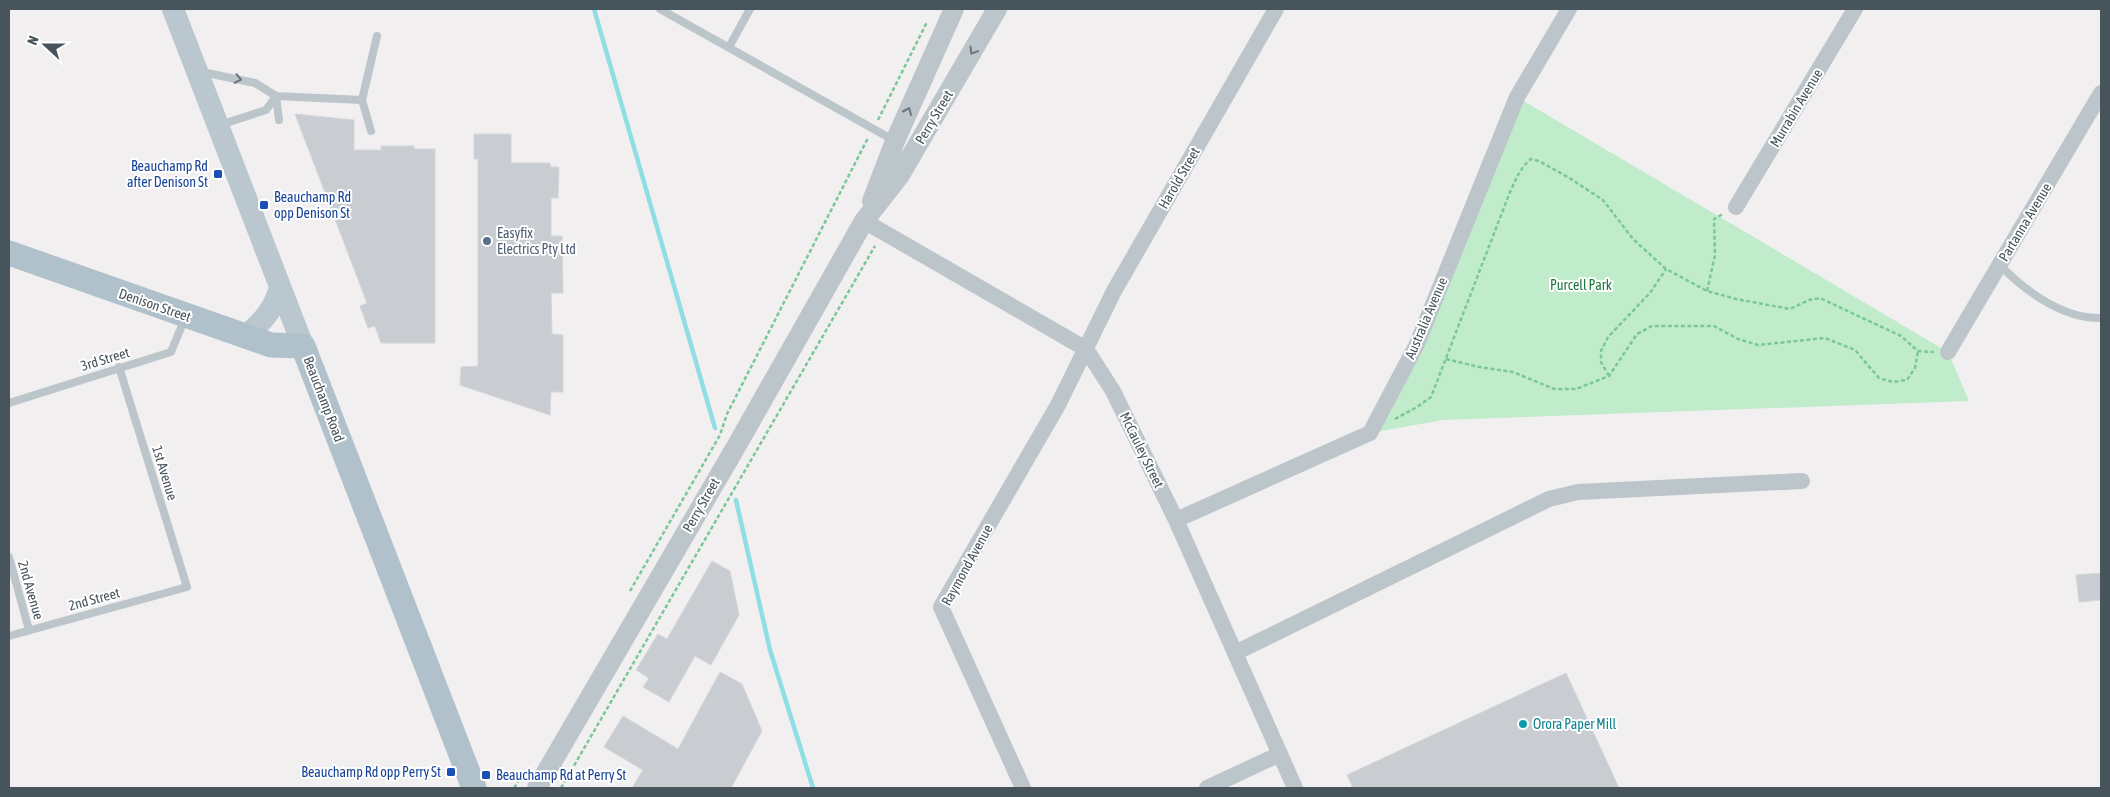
<svg xmlns="http://www.w3.org/2000/svg" width="2110" height="797" font-family="'Asap Condensed',sans-serif">
	<style>
		.green { fill: #c0eccb }
		.lines { fill: none; stroke-linecap: round; stroke-linejoin: round }
		.stream { stroke: #90dee5; stroke-width: 4.5 }
		.building { fill: #c9ccd1; stroke: #d3d6da }
		.path { stroke: #7ac798; stroke-width: 2.5; stroke-dasharray: 4 2.5; stroke-linecap: butt }
		.service { stroke: #bbc5ca; stroke-width: 8 }
		.minor { stroke: #bbc5ca; stroke-width: 16 }
		.tertiary { stroke: #bbc5ca; stroke-width: 20 }
		.secondary { stroke: #bbc7cf; stroke-width: 22 }
		.primary { stroke: #b0c1cb; stroke-width: 25 }
		.oneway { stroke: #6a767c }
		.transit-dot { fill: #1a4fb4; stroke: #fff; stroke-width: 2 }
		.service-dot { fill: #5c6f8a; stroke: #fff; stroke-width: 2 }
		.culture-dot { fill: #0f9aa8; stroke: #fff; stroke-width: 2 }
		.labels { text-anchor: middle; stroke-width: 4; stroke-linejoin: round; paint-order: stroke }
		.street-label { font-size: 14px; fill: #48545b; stroke: #fff }
		.transit-label { font-size: 14px; fill: #164399; stroke: #fff; text-anchor: end }
		.service-label { font-size: 14px; fill: #4e5e75; stroke: #fff; text-anchor: start }
		.park-label { font-size: 14px; fill: #1e773f; stroke: #fff }
		.culture-label { font-size: 14px; fill: #0d838f; stroke: #fff; text-anchor: start }
	</style>
	<rect width="100%" height="100%" fill="#f1efef"/>
	<path class="green" d="M1517 97 1948 352 1969 401 1443 420 1370 433Z"/>
	<g class="lines">
		<path class="stream" d="M594 9 715 428
			M736 500 770 650 813 788"/>
	</g>
	<path class="building" d="M295 114 354 120V150H381V146H414V149H435V343H381L375 326 368 328 360 306 367 303Z
		M474 134H511V163H550L551 167H559L558 198H551V236H562L563 293H551L552 334 563 335V392H551L550 415 460 385 461 367 478 366V159H474Z
		M712 561 730 571 739 615 711 665 695 656 669 702 643 687 649 678 636 670 658 634 667 639Z
		M2101 573V600L2079 602 2076 575Z
		M720 672 742 684 762 731 731 788H632L643 770 604 747 623 716 678 749Z
		M1566 673 1619 788H1353L1347 775Z"/>
	<g class="lines">
		<path class="path" d="M878 120 927 22
			M1707 291 1715 255 1714 219 1723 214
			M1446 359 1479 367 1513 372 1554 389H1576L1609 376 1637 334 1652 326H1714L1738 339 1758 345 1825 338 1855 350 1879 378 1893 382 1907 380 1915 368 1918 351
			M1609 376 1601 362V351L1608 337 1650 293 1666 269
			M1395 419 1417 407 1431 397 1510 192C1516 179 1520 168 1531 159L1539 161 1571 179 1603 200 1633 239 1666 269 1707 291 1736 299 1790 309 1809 300 1820 298 1901 336 1918 351 1934 352
			M630 591 720 435 727 414 868 138
			M514 788 521 777
			M561 788 875 246"/>
		<path class="service" d="M660 9 895 141
			M729 47 750 9
			M202 72 255 83 276 96 362 100 371 131
			M276 96 279 120
			M362 100 377 36
			M220 125 266 110 276 96
			M2000 265C2025 291 2063 319 2101 318
			M9 403 171 352 185 318
			M9 557 29 630
			M9 636 187 587 119 367"/>
		<path class="minor" d="M1736 207 1855 9
			M864 221 1086 349 1113 391 1176 520 1295 788
			M1948 352 2101 93
			M1176 520 1370 433 1417 344 1517 97 1569 9
			M1235 653 1549 499 1578 492 1802 481
			M1023 788 941 607 1058 405 1114 291 1276 9
			M1207 788 1280 754"/>
		<path class="tertiary" d="M872 201 895 141 954 9
			M537 788 737 445 864 221 900 175 997 9"/>
		<path class="secondary" d="M173 9 303 346
			M245 336C263 322 273 310 280 288"/>
		<path class="primary" d="M9 253 271 345 303 346 474 788"/>
	</g>
	<defs><path id="oneway-chevron" d="M-2-3.5L2.5 0L-2 3.5" fill="none" stroke-width="1.6" stroke-linecap="round" stroke-linejoin="round" transform="scale(1.25)"/></defs>
	<g class="oneway">
		<use href="#oneway-chevron" transform="translate(973 51) rotate(121)"/>
		<use href="#oneway-chevron" transform="translate(238 79) rotate(12)"/>
		<use href="#oneway-chevron" transform="translate(908 111) rotate(-66)"/>
	</g>
	<g class="transit-dot">
		<rect x="213" y="169" width="10" height="10" rx="2.5"/>
		<rect x="259" y="200" width="10" height="10" rx="2.5"/>
		<rect x="446" y="767" width="10" height="10" rx="2.5"/>
		<rect x="481" y="770" width="10" height="10" rx="2.5"/>
	</g>
	<circle class="service-dot" cx="487" cy="241" r="5"/>
	<circle class="culture-dot" cx="1523" cy="724" r="5"/>
	<g class="labels">
		<g class="street-label">
			<text transform="translate(1796 108) rotate(-59)" y="5">Murrabin Avenue</text>
			<text transform="translate(934 117) rotate(-59)" y="5">Perry Street</text>
			<text transform="translate(1179 178) rotate(-60)" y="5">Harold Street</text>
			<text transform="translate(2025 222) rotate(-59)" y="5">Partanna Avenue</text>
			<text transform="translate(155 305) rotate(19)" y="5">Denison Street</text>
			<text transform="translate(1426 318) rotate(-67)" y="5">Australia Avenue</text>
			<text transform="translate(105 359) rotate(-17)" y="5">3rd Street</text>
			<text transform="translate(324 399) rotate(69)" y="5">Beauchamp Road</text>
			<text transform="translate(1142 450) rotate(64)" y="5">McCauley Street</text>
			<text transform="translate(165 473) rotate(73)" y="5">1st Avenue</text>
			<text transform="translate(701 505) rotate(-60)" y="5">Perry Street</text>
			<text transform="translate(967 565) rotate(-61)" y="5">Raymond Avenue</text>
			<text transform="translate(31 590) rotate(74)" y="5">2nd Avenue</text>
			<text transform="translate(94 599) rotate(-15)" y="5">2nd Street</text>
		</g>
		<g class="transit-label">
			<text x="208" y="171">Beauchamp Rd<tspan x="208" dy="16">after Denison St</tspan></text>
			<text x="274" y="202" text-anchor="start">Beauchamp Rd<tspan x="274" dy="16">opp Denison St</tspan></text>
			<text x="441" y="777">Beauchamp Rd opp Perry St</text>
			<text x="496" y="780" text-anchor="start">Beauchamp Rd at Perry St</text>
		</g>
		<g class="service-label">
			<text x="497" y="238">Easyfix<tspan x="497" dy="16">Electrics Pty Ltd</tspan></text>
		</g>
		<g class="park-label">
			<text x="1581" y="290">Purcell Park</text>
		</g>
		<g class="culture-label">
			<text x="1533" y="729">Orora Paper Mill</text>
		</g>
	</g>
	<rect width="2110" height="797" fill="none" stroke="#48545b" stroke-width="20"/>
	<g transform="translate(45 45) rotate(291)" stroke="#ffffff" stroke-width="4" paint-order="stroke">
	<path d="M0-4L9 19L0 12L-9 19Z" fill="#48545b"/>
	<text y="-8" font-size="14" font-weight="bold" text-anchor="middle" fill="#48545b">N</text>
	</g>
</svg>
